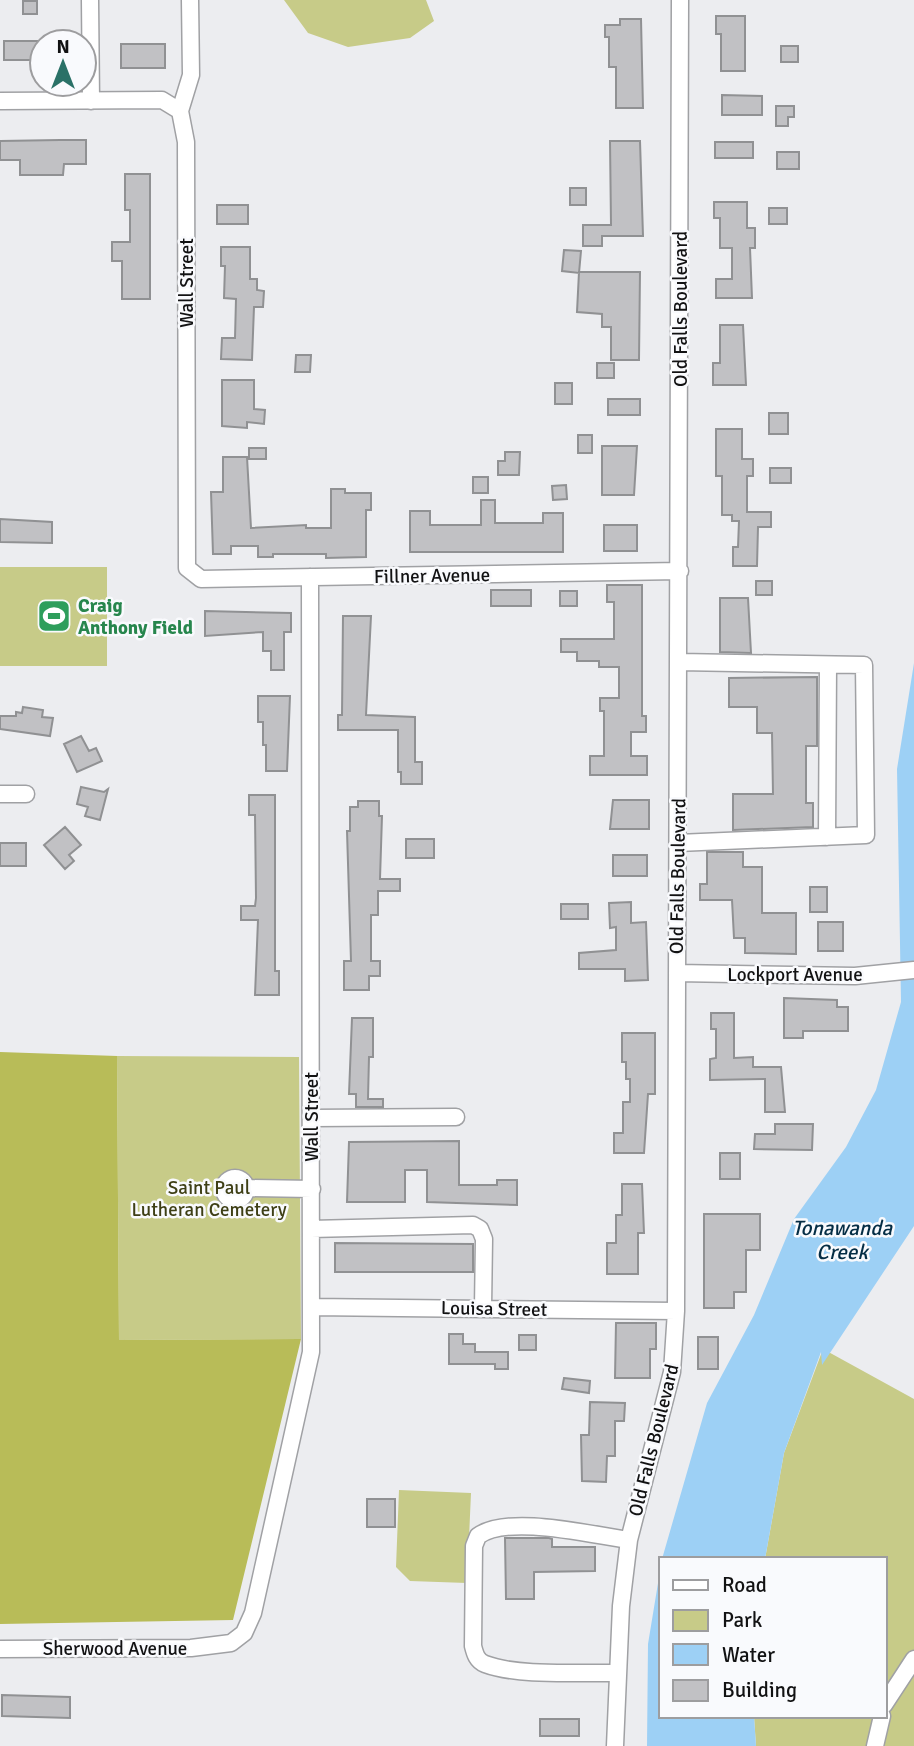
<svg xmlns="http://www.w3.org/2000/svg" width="914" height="1746" font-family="Signika,sans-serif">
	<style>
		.green { fill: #c7cb88 }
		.forest { fill: #b8bc58 }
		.water { fill: #9dd0f5 }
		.building { fill: #c1c1c4; stroke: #909193; stroke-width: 2 }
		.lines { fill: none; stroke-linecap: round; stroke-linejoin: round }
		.minor-casing { stroke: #a0a1a4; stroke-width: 19 }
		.minor { stroke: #fff; stroke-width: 16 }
		.labels { text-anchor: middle; stroke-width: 5; stroke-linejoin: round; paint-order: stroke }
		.street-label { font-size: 19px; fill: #121213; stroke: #f9fafd }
		.leisure-label { font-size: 19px; font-weight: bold; fill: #27864d; stroke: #f9fafd; text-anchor: start }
		.park-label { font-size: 19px; fill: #3e3f15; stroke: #f9fafd }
		.water-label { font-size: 21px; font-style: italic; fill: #042d45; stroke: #f9fafd }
	</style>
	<rect width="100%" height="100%" fill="#ecedf0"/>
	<path class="green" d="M284 0H426L434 21 410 38 348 47 308 33Z
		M0 567H107V666H0Z
		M117 1056 299 1057 301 1339 119 1340Z
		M823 1349 914 1399V1746H756L754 1716H884V1559H765L784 1453Z
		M399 1490 471 1493 467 1583 410 1581 396 1567Z"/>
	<path class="forest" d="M0 1052 117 1056 119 1340 301 1339 233 1620 0 1624Z"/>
	<path class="water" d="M914 663V1226L822 1365 821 1352 784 1453 765 1559H662L707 1403 754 1315 794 1219 846 1147 876 1090 901 1002 897 769Z
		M660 1571V1716H754L756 1746H647L648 1644Z"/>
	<path class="building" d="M23 1H37V14H23Z
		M716 16H745V71H721V34H716Z
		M620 19H641L643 108H616V67H609V37H605V25H620Z
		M4 41H42V60H4Z
		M121 44H165V68H121Z
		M781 46H798V62H781Z
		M722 95 762 96V115H722Z
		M776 106H794V117H788V126H776Z
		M60 140H86V164H64L63 175H20V160H0V141Z
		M610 141H640L643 236H602V246H583V225H611Z
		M715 142H753V158H715Z
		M777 152H799V169H777Z
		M125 174H150V299H122V261H112V242H130V210H125Z
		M570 188H586V205H570Z
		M714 202H747V228H755V248H750L752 298H716V279H732V248H720V218H714Z
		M217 205H248V224H217Z
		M769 208H787V224H769Z
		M221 247H250V279H257V290L264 291 263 307H254L252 360 221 359 222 338H235L236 299 224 298 225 266H221Z
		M564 250 581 251 579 273 562 271Z
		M579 272H640L639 360H611V327H602V314L577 312Z
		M720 325H743L746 385H713V363H720Z
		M296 355H311L310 372H295Z
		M597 363H614V378H597Z
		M222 380H254V409L265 410 264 424 247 422V428L222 426Z
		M555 383H572V404H555Z
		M608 399H640V415H608Z
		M769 413H788V434H769Z
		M716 429H742V459H753V476H747V512H771V527H758L757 566H733V547H738L739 521H732V515H722V476H716Z
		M578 435H592V453H578Z
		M602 446H637L634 495H602Z
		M249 448H266V459H249Z
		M505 452H520L519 475H498V461H505Z
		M223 457H247L251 528 306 525V528H331V489H345V493H371V510H366V557L326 558V554H273V557H258V546H231V554H213L211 492H223Z
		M770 468H791V483H770Z
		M473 477H488V493H473Z
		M566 485 567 499 553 500 552 486Z
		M481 500H495V523H543V513H563V552H410V511H430V525H481Z
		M0 519 52 522V543L0 542Z
		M604 525H637V551H604Z
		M756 581H772V595H756Z
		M607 585H642V716H646V732H631V756H647V775H590V756H604V711H600V698H619V667H599V661H577V652H561V639H614V602H607Z
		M491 590H531V606H491Z
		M560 591H577V606H560Z
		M720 598H748L751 653 720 652Z
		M205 611 291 613V632H284V670H271V651H263V632L205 636Z
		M343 616H371L366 715 415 717V762H422V784H401V772H398V730H338V715H342Z
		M817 677V746H806V803H813V827L733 830V794H773L772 733H757V707H729V678Z
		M258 696H290L287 771H266V745H263V722H258Z
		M23 707 43 710 42 717 53 718 50 736 0 729V716H16V712L22 713Z
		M81 736 89 751 96 748 102 761 77 772 64 744Z
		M81 787 104 792 108 789 100 820 85 816 88 807 77 804Z
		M249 795H275V971H279V995H255L258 920H241V906H255L256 898 255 815H249Z
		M613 800H649V829H610Z
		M358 801H379V816H382L380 879H400V891H378V915H371V961H380V976H369V990H344V961H351L347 831H350V807H358Z
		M65 827 81 845 69 855 74 861 65 869 44 845Z
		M406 839H434V858H406Z
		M0 843H26V866H0Z
		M707 852H743V867H762V913H796V954L745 953V938H734L732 900H700V884H707Z
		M613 855H647V876H613Z
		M810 887H827V912H810Z
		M631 902V923L646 922 648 980 625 981V969H579V953L616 950V927L610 928 609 903Z
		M561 904H588V919H561Z
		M818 922H843V951H818Z
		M784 998 837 1000V1007H848V1031H803V1038H784Z
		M711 1013H734V1058L753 1057V1067H781L785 1112H765V1079L710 1080V1059L716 1058V1029H711Z
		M352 1018H373V1057H369L368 1099H383V1107H356V1094H349Z
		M622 1033H655V1094H648L644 1153H614V1133H623V1102H630V1079H626V1062H622Z
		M775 1124H813L812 1150 754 1149 755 1134H775Z
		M459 1141V1185H497V1180H517V1205L427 1202V1170H405V1202H347L349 1142Z
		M720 1153H740V1179H720Z
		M622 1184H642L644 1233H638V1274H607V1243H616V1215H622Z
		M704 1214H760V1250H746V1292H734V1308H704Z
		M335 1243 473 1244V1272H335Z
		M616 1323H656V1349H650V1378H615Z
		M449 1334H463V1344H475V1352H508V1369H495V1364H449Z
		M519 1335H536V1350H519Z
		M698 1337H718V1369H698Z
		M564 1378 590 1381 589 1393 562 1389Z
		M590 1402 625 1403 624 1421H615V1456H607L606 1482 582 1481 581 1435H589Z
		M367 1499H395V1527H367Z
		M505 1538H549L552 1539V1547H595V1571L534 1572V1599H506Z
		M2 1695 70 1697V1718L2 1716Z
		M540 1719H579V1736H540Z"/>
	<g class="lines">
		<defs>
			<path id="minor" d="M90 0 91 101
				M190 0 191 75 180 111 186 142 187 568 201 579 680 571
				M0 101 162 100 180 111
				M0 794H26
				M827 837 828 665
				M678 843 866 835 864 665 679 662
				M677 973 855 976 914 970
				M311 1118 456 1117
				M224 1189a11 11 0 1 1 22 0a11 11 0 1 1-22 0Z
				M246 1188 312 1189
				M311 1229 473 1225 480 1229 484 1239 483 1308
				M312 1307 676 1311
				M0 1649 191 1648 231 1643 244 1633 253 1613 311 1352 310 577
				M617 1673C579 1672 520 1677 485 1664 477 1661 475 1654 473 1646L474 1546 478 1536C508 1514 591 1535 629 1540
				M884 1705 914 1659
				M615 1746 621 1606 629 1540 672 1372 676 1311 680 0
				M875 1746 882 1716"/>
		</defs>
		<use href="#minor" class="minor-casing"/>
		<use href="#minor" class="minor"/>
	</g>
	<defs>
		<symbol id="stadium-square" viewBox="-11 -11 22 22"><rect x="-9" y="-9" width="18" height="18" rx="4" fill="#2e9e5b" stroke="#f9fafd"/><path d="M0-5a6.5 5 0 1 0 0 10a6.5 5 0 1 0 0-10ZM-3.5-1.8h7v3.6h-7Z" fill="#fff"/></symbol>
	</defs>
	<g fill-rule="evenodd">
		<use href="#stadium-square" x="35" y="597" width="38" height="38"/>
	</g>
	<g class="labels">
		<g class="street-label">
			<text transform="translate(186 283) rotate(-90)" y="7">Wall Street</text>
			<text transform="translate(680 309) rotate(-90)" y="7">Old Falls Boulevard</text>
			<text transform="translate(432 575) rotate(-1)" y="7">Fillner Avenue</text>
			<text transform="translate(677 876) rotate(-89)" y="7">Old Falls Boulevard</text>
			<text x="795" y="981">Lockport Avenue</text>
			<text transform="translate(311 1117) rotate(-90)" y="7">Wall Street</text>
			<text transform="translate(494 1308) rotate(1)" y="7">Louisa Street</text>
			<text transform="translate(653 1440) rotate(-76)" y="7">Old Falls Boulevard</text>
			<text x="115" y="1655">Sherwood Avenue</text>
		</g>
		<g class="leisure-label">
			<text x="78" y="612">Craig<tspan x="78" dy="22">Anthony Field</tspan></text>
		</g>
		<g class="park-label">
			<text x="209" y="1194">Saint Paul<tspan x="209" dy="22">Lutheran Cemetery</tspan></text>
		</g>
		<g class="water-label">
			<text x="842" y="1235">Tonawanda<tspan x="842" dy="24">Creek</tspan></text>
		</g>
	</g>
	<rect x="659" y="1557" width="228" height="161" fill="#f9fafd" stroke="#9d9d9f" stroke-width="2"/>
	<rect x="673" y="1580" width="35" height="10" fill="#ffffff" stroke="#9d9d9f" stroke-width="2"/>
	<text x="722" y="1592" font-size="21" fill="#121213">Road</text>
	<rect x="673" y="1610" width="35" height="21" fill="#c7cb88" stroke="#9d9d9f" stroke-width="2"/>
	<text x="722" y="1627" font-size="21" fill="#121213">Park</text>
	<rect x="673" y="1644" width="35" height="21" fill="#9dd0f5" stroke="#9d9d9f" stroke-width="2"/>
	<text x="722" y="1662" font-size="21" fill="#121213">Water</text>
	<rect x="673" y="1680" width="35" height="21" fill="#c1c1c4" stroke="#9d9d9f" stroke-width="2"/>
	<text x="722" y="1697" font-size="21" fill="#121213">Building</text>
	<g transform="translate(63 63)"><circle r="33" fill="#f9fafd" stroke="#9d9d9f" stroke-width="2"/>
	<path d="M0-5L12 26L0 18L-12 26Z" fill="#2a7167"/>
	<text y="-10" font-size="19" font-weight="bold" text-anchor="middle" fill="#121213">N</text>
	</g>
</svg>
